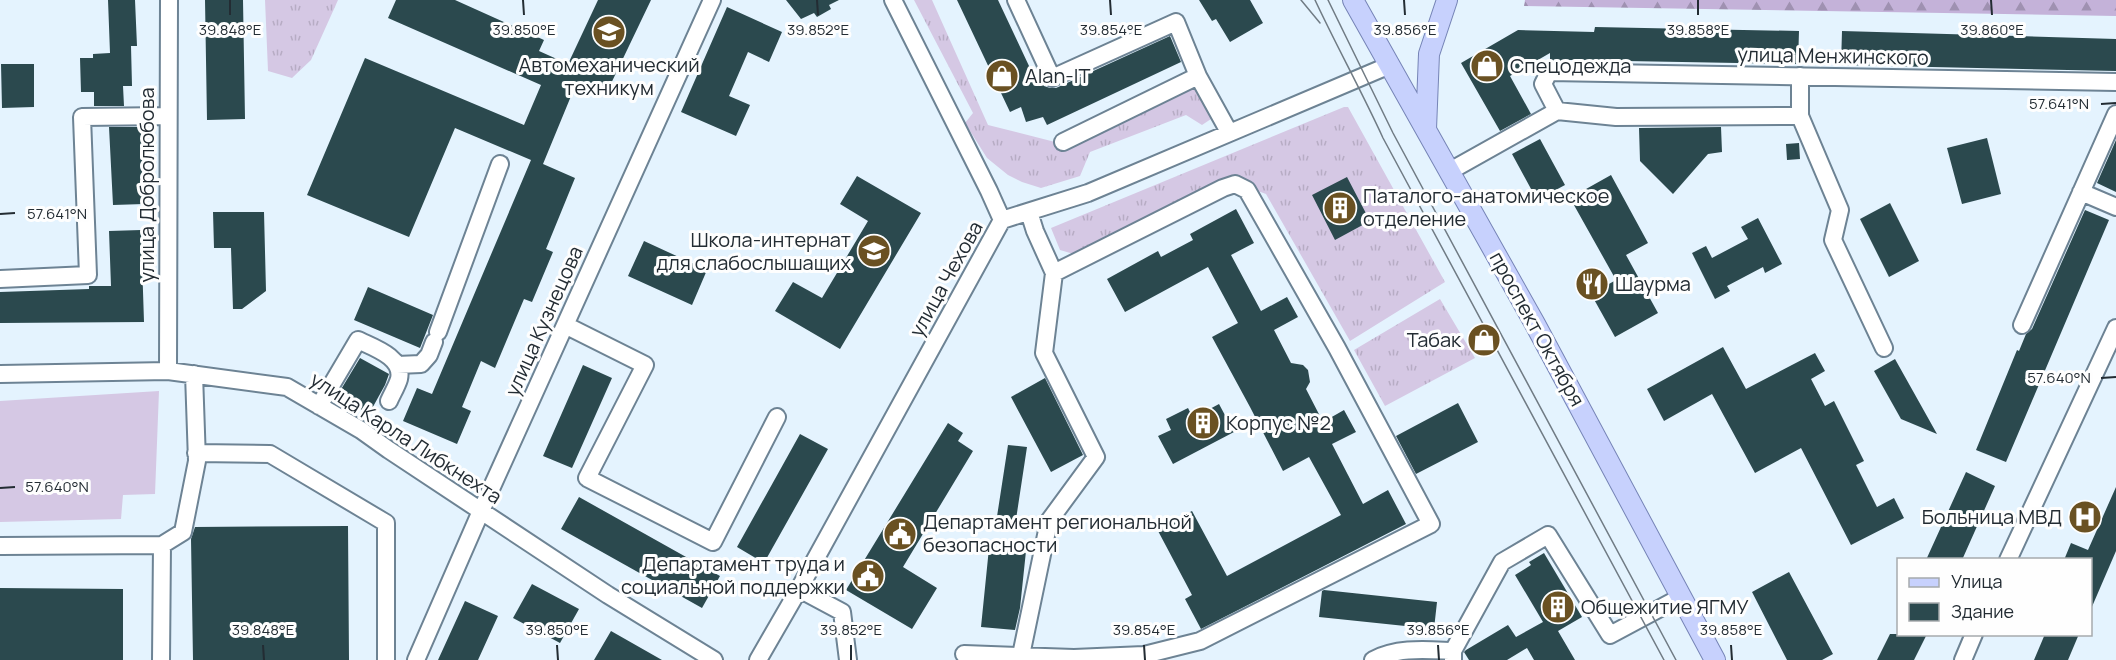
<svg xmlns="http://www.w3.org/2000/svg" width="2116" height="660" font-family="Manrope,sans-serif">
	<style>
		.grass { fill: url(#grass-tufts) }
		.forest { fill: url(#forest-firs) }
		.pitch { fill: #d5c8e4 }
		.building { fill: #2b494e }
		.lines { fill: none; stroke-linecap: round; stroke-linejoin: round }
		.minor-casing { stroke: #6d8394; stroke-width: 20 }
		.major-casing { stroke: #7684b6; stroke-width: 22 }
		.minor { stroke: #fff; stroke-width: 16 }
		.major { stroke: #c7d1fd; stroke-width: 20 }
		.tram { stroke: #707b84; stroke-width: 1.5 }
		.ticks { fill: none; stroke: #232c33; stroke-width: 2 }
		.labels { text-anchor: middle; stroke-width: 6; stroke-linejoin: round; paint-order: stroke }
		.street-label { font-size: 20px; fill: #232c33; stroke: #fefefe }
		.poi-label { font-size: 20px; fill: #232c33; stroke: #fefefe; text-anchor: start }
		.ticks-label { font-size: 15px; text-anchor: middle; fill: #232c33; stroke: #fefefe; stroke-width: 6; stroke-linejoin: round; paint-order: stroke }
	</style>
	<defs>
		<pattern id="grass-tufts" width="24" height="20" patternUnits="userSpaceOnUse" patternTransform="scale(1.5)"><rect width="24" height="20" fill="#d5c8e4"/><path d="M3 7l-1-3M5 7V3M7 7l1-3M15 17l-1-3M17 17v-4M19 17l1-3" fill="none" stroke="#b7acc4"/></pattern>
		<pattern id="forest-firs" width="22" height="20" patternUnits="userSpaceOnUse" patternTransform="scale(1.5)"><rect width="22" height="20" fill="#c4b2d9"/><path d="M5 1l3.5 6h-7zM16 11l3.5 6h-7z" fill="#9f91b1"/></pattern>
	</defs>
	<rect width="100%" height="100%" fill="#e4f3fe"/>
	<path class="grass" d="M265 0H338L311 60 292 78 268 71Z
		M914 0H932L988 125 1055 142 1191 74 1214 117 1202 125 1186 115 1090 152 1080 176 1041 188 1022 182 1008 175 987 158 965 123 973 113Z
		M1344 107H1348L1445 282 1350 341 1266 194 1231 181 1077 255 1060 250 1051 228Z
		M1440 299 1475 358 1385 406 1354 350Z"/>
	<path class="forest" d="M1525 0H2116V16L1524 6Z"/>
	<path class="pitch" d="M159 391 155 494 123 495 121 519 0 522V401Z"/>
	<path class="building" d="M108 0H135L137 46H131L132 86H123L124 106H94V92H81L80 58H93V54L110 53Z
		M205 0H243L245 119 207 120Z
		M396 0H455L544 40 539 51 568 64 598 0H651L606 94 576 84 543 164 575 178 546 249 553 252 532 302 524 299 495 368 481 361 462 407 471 411 457 444 403 421 417 388 432 394 531 160 455 128 409 237 307 195 365 58 524 125 541 85 388 18Z
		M786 0H839L829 5 831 9 817 17 814 13 801 19Z
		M957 0H998L1037 83 1042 81 1044 86 1050 88H1056L1170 36 1181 62 1047 125 1043 117 1026 122 1021 107 1010 112Z
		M1199 0H1250L1263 23 1230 42 1216 19 1212 21Z
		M727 7 782 32 769 62 748 52 729 96 750 105 736 136 681 112Z
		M1595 27 1799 31 1798 64 1570 60V62H1550V53L1510 76 1531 114 1500 131 1461 63 1518 30 1594 32Z
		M1842 31 2116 39V71L1841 65Z
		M1 64H34V107L2 108Z
		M109 127H141L144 204 113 205Z
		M1721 127 1722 152 1708 154 1673 194 1640 161 1639 128Z
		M1987 138 2001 194 1962 204 1947 148Z
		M1540 139 1565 185 1537 200 1512 154Z
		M2116 140V192L2097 183Z
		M1799 143 1800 159 1787 160 1786 144Z
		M1611 175 1648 243 1626 255 1658 313 1615 337 1591 294 1616 280 1570 198Z
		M857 176 921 213 840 349 775 311 793 282 822 298 868 221 840 204Z
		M1347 177 1370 221 1335 240 1312 195Z
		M1890 203 1919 261 1889 277 1860 219Z
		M1236 209 1254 243 1231 255 1261 311 1287 297 1298 317 1274 330 1291 363 1303 365 1308 370 1310 382 1306 389 1323 422 1344 410 1356 432 1332 444 1363 504 1388 490 1406 524 1201 629 1185 599 1192 595 1157 529 1192 511 1227 576 1341 515 1309 457 1283 471 1250 407 1212 337 1238 323 1208 267 1125 312 1107 279 1158 251 1161 257 1193 240 1190 234Z
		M2085 210 2109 220 2006 462 1976 450 2017 350 2019 351 2026 334 2032 329Z
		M213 212H264L266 291 242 309H233L231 248H214Z
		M1758 218 1782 264 1765 273 1763 267 1727 286 1730 291 1715 299 1692 253 1706 246 1712 258 1748 239 1741 227Z
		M141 230 144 322 0 323V292L89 289V286H111L109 231Z
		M644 241 707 270 692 305 628 276Z
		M368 287 433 315 420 348 354 320Z
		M1723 347 1746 389 1815 353 1825 371 1811 379 1825 406 1834 401 1864 461 1856 465 1877 507 1894 498 1904 518 1851 545 1801 448 1755 473 1712 394 1664 421 1647 389Z
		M360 358 389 374 385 385 369 414 337 396Z
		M1895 359 1937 434 1901 419 1874 371Z
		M583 365 612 378 572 468 543 456Z
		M1045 378 1083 455 1051 472 1011 397Z
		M1458 403 1478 442 1416 474 1396 436Z
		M1219 404 1234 432 1173 464 1158 436 1171 430 1166 419 1188 408 1193 418Z
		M948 423 963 433 958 441 973 451 903 567 937 588 912 629 846 590Z
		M800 434 828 449 764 563 737 547Z
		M1008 445 1027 447 1015 526 996 523Z
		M1966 472 1995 486 1962 560H1926Z
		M2116 487V551L2091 609V560H2064L2071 543 2088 550Z
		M579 497 720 576 702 608 561 529Z
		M348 526 349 660H193L191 539 195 527Z
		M989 548 1026 551 1020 608 1015 630 981 627Z
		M1544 553 1582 617 1558 631 1575 660H1534L1527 648 1507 660H1469L1464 652 1466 650 1508 625 1516 637 1543 622 1515 575 1531 565 1529 562Z
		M1789 572 1833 654 1822 660H1787L1752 592Z
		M532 584 579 609 560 643 513 618Z
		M0 588 123 589V660H0Z
		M1324 590 1437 602 1434 629 1319 617 1322 591Z
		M465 601 498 616 478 660H438Z
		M611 631 662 660H594Z
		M1890 634H1927L1914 660H1877Z
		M2045 634H2079L2068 660H2034Z"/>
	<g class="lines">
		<defs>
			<path id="minor" d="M893 0 989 191 1002 220
				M1016 0 1052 78 1176 22 1198 76
				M1557 111 1616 117 1800 116V76
				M1800 116 1840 210 1833 240 1884 348
				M1063 142 1198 76 1229 132
				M1450 171 1557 111 1543 84 1549 72 2116 82
				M2081 192 2116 207
				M0 279 88 275 82 117 168 116
				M565 325 645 365 587 478 713 542 777 417
				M2022 325 2116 114
				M438 332 500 164
				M397 365 421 364 429 355 434 342
				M168 371 169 0
				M0 374 168 371 287 387 361 430 389 450 608 595 714 660
				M319 406 358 340C372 347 404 357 399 379 397 386 392 394 389 401
				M196 453 270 454 386 523V660
				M0 546 162 545 183 532 197 461 194 374
				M2008 560 2116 328
				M799 589 842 612 848 660
				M964 654 1074 658 1144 655 1200 641 1431 524 1337 348 1247 190 1235 184 1223 188 1054 273 1035 231 1029 212
				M161 660 162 545
				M416 660 481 511 712 0
				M758 660 799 589 1002 220 1088 193 1390 65
				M1020 660 1049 521 1096 457 1044 353 1054 273
				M1373 660C1398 647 1426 650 1453 651
				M1453 660V651L1502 562 1548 535 1610 635 1681 597
				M1963 660 1974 634"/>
			<path id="major" d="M1353 0 1535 324 1715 660
				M1426 129 1429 54 1447 0"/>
		</defs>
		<use href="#minor" class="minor-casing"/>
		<use href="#major" class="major-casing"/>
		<use href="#minor" class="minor"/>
		<use href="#major" class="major"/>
		<path class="tram" d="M1301 0 1320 23
			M1315 0C1337 47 1362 92 1383 138L1664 660
			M1328 0 1393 133 1676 660"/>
	</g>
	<path class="ticks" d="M230 0V15M523 0 524 15M817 0 818 15M1110 0 1111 15M1404 0 1405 15M1698 0V15M1991 0 1992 15M2101 104 2116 103M0 214 15 213M2101 378 2116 377M0 488 15 487M263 645 264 660M557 645 558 660M851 645V660M1144 645 1145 660M1438 645 1439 660M1731 645 1732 660"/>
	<defs>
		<symbol id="university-disc" viewBox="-11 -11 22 22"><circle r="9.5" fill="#6a5122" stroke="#fefefe"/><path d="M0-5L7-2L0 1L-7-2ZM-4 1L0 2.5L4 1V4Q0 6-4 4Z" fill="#fff"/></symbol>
		<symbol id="shop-disc" viewBox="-11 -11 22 22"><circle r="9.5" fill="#6a5122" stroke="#fefefe"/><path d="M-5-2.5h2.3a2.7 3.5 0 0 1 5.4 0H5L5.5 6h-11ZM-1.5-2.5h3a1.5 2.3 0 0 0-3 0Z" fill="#fff"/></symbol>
		<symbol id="building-disc" viewBox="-11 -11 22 22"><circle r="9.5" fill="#6a5122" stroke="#fefefe"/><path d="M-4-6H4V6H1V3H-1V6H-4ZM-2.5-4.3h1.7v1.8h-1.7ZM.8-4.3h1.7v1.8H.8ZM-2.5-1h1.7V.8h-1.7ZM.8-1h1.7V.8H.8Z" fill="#fff"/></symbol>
		<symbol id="school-disc" viewBox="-11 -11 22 22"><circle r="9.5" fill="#6a5122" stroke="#fefefe"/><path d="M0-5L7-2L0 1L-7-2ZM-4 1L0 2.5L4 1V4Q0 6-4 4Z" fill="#fff"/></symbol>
		<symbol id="restaurant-disc" viewBox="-11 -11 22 22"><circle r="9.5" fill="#6a5122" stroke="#fefefe"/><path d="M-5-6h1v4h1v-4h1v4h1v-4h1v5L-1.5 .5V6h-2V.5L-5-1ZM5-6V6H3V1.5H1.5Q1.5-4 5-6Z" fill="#fff"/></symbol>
		<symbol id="hospital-disc" viewBox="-11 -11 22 22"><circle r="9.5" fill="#6a5122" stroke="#fefefe"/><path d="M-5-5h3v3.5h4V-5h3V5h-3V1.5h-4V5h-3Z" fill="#fff"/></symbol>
		<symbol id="civic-disc" viewBox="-11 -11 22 22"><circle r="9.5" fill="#6a5122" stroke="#fefefe"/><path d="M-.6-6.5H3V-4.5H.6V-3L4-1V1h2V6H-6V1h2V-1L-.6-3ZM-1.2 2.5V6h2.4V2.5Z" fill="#fff"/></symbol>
	</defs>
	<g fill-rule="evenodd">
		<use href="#university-disc" x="590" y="13" width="38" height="38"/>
		<use href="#shop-disc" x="1468" y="47" width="38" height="38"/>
		<use href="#shop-disc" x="983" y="57" width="38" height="38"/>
		<use href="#building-disc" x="1321" y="189" width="38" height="38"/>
		<use href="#school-disc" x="855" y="232" width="38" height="38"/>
		<use href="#restaurant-disc" x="1573" y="265" width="38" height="38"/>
		<use href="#shop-disc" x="1465" y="321" width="38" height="38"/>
		<use href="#building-disc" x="1184" y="404" width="38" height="38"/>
		<use href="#hospital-disc" x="2066" y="498" width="38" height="38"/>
		<use href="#civic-disc" x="881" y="515" width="38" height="38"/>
		<use href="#civic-disc" x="849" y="557" width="38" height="38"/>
		<use href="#building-disc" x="1539" y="588" width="38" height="38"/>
	</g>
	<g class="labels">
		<g class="street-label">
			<text transform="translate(1833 56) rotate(1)" y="7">улица Менжинского</text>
			<text transform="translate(147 185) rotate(-90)" y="7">улица Добролюбова</text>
			<text transform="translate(946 279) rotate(-61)" y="7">улица Чехова</text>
			<text transform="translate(544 321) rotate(-66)" y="7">улица Кузнецова</text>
			<text transform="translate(1537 329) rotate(61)" y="7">проспект Октября</text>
			<text transform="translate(406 438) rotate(33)" y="7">улица Карла Либкнехта</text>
		</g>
		<g class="poi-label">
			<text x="609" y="72" text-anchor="middle">Автомеханический<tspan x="609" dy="23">техникум</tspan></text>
			<text x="1510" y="73">Спецодежда</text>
			<text x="1025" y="83">Alan-IT</text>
			<text x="1363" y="203">Паталого-анатомическое<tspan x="1363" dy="23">отделение</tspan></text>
			<text x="851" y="247" text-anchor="end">Школа-интернат<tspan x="851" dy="23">для слабослышащих</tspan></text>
			<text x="1615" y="291">Шаурма</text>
			<text x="1461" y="347" text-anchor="end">Табак</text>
			<text x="1226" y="430">Корпус №2</text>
			<text x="2062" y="524" text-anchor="end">Больница МВД</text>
			<text x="923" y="529">Департамент региональной<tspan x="923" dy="23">безопасности</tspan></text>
			<text x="845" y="571" text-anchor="end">Департамент труда и<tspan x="845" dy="23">социальной поддержки</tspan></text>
			<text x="1581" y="614">Общежитие ЯГМУ</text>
		</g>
	</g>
	<g class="ticks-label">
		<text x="230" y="35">39.848°E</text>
		<text x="524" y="35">39.850°E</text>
		<text x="818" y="35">39.852°E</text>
		<text x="1111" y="35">39.854°E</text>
		<text x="1405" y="35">39.856°E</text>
		<text x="1698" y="35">39.858°E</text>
		<text x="1992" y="35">39.860°E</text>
		<text x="2059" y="109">57.641°N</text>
		<text x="57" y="219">57.641°N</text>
		<text x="2059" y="383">57.640°N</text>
		<text x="57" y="492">57.640°N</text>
		<text x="263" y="635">39.848°E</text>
		<text x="557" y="635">39.850°E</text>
		<text x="851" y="635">39.852°E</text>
		<text x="1144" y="635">39.854°E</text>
		<text x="1438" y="635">39.856°E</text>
		<text x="1731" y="635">39.858°E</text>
	</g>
	<rect x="1897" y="558" width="195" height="78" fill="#fefefe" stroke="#a6aaad" stroke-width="1.5"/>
	<rect x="1909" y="578" width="30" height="9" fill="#c7d1fd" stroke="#a6aaad" stroke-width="1.5"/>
	<text x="1951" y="588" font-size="18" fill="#232c33">Улица</text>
	<rect x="1909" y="603" width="30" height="18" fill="#2b494e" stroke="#a6aaad" stroke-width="1.5"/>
	<text x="1951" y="618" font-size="18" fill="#232c33">Здание</text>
</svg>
